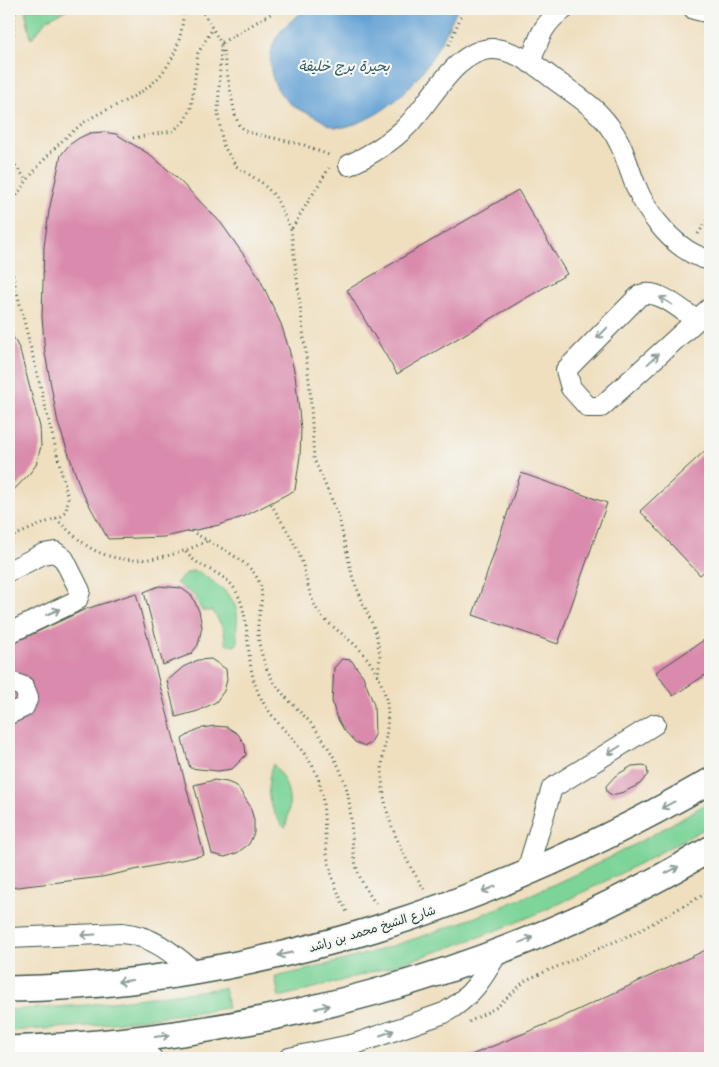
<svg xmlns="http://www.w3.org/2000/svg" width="719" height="1067" font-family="Mali,'Playpen Sans Arabic',sans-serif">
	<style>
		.green { fill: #7cd498; stroke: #4e8866 }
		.water { fill: #63a1d4; stroke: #416f84 }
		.building { fill: #da8bad }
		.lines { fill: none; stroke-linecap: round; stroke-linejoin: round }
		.minor-casing { stroke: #3e5549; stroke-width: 22 }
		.major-casing { stroke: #3e5549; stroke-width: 28 }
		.path { stroke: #3e5549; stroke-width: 3; stroke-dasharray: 1 4; stroke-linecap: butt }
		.minor { stroke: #fff; stroke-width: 20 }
		.major { stroke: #fff; stroke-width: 25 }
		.oneway { stroke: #8f9e9a }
		.labels { text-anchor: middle; stroke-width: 4.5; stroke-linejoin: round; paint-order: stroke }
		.street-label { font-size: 12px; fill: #1f3d34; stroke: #f6f6f2 }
		.water-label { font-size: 14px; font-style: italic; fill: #335b64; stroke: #f6f6f2 }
	</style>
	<rect width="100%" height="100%" fill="#f6f6f2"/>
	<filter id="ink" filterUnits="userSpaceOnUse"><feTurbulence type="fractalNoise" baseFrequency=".02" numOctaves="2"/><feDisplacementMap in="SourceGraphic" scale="10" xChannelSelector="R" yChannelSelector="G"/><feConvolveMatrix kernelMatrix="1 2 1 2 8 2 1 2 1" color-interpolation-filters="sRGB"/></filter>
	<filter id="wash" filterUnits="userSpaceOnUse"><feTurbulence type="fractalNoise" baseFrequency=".0096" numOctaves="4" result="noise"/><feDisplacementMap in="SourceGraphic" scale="20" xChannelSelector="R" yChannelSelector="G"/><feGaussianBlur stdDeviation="1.12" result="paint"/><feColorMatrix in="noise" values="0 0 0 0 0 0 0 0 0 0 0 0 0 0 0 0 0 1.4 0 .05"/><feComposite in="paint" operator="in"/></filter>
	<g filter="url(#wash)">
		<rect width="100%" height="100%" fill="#efdfbf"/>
		<path class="green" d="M25 9H68L48 19 31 39Z
			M192 571 199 572C214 583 236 594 237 615 238 624 235 632 238 642L235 646 226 644 223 628 213 611H202L194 595 176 583 185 574Z
			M273 764C290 784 293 803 285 828 268 809 264 788 273 764Z
			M710 801V825L706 828C640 863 574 900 505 927 432 956 355 978 279 997L275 977C427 944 578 883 710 801Z
			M224 988 228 1008 89 1026 9 1031V1010L86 1005Z"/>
		<path class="water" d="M307 9H457C438 53 411 99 365 120 358 123 344 129 336 127 328 126 319 118 312 115 306 112 300 111 295 107 269 91 262 54 281 31 288 22 298 15 307 9Z"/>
		<g id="blocks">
			<path class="building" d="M103 132 116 134 152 156 176 177 221 223 258 275 281 324 289 349 295 375 301 429 300 456 295 490 245 516 219 525 164 537 108 539 81 490 58 423 45 353 42 317 44 247 49 211 61 155 69 145 79 138 90 133Z
				M518 190 567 274 397 374 347 290Z
				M9 329 20 350 40 427 41 446 36 465 30 473 9 495Z
				M710 446V566L700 575 640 511Z
				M521 473 607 503 558 644 473 615Z
				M159 586 181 588 192 596 199 611 202 627 198 645 191 654 163 665 144 592Z
				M136 593 204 855 102 877 9 888V645L86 609Z
				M710 636V672L673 696 656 672Z
				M211 659 226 669 227 680 224 691 216 702 198 711 176 717 167 681 183 667 198 660Z
				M342 659 351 660 363 676 374 705 375 735 370 744 365 746 355 742 344 730 336 716 332 701 334 668Z
				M214 726 227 727 238 734 245 745 246 755 232 769 218 771 190 768 182 739 198 729Z
				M644 765 647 768 648 774 640 784 624 792 612 795 607 792 606 786 615 776 632 766Z
				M214 780 227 782 237 786 250 806 254 820V833L249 844 237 853 225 857 212 854 194 785Z
				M710 948V1058H464L554 1021Z"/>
		</g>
	</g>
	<g filter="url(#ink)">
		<use href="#blocks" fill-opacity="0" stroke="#3e5549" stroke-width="1"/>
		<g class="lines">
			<defs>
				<path id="minor" d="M694 9 710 13
					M530 63C539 39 542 23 564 9
					M349 165C370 155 390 143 406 127 430 104 456 47 494 49 514 50 536 65 551 77 571 92 594 105 609 126 623 144 627 164 635 184 647 215 677 253 710 260
					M695 319C681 310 658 288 640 295L566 370 571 388 588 407H601L710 308
					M9 571 43 554 55 552 64 559 80 591 77 600 72 603 9 633
					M9 684 14 683 24 687 28 697 24 707 9 714
					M526 874 552 788 655 724
					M10 938 122 933C153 936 171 952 195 972
					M120 1041 152 1058
					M289 1058 355 1044 444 1013C471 998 484 977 499 950"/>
				<path id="major" d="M9 989C257 985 497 904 710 781
					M9 1049C254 1039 499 976 710 849"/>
			</defs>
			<use href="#minor" class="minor-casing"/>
			<use href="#major" class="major-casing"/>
			<path class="path" d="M201 9 222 45
				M279 9 221 43 218 114 223 145 236 166 262 183 275 196 291 229 310 389 314 459 338 514 353 579 376 633 380 655 378 676
				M449 45 464 9
				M223 51 235 115 239 125 247 132 304 145 331 156
				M9 89 15 9
				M133 138 173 131 184 121 191 109 198 53 213 28
				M9 158 27 180
				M9 197 13 201
				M9 208C27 177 53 146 82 124 98 112 118 106 136 95 167 78 184 44 183 9
				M292 228 329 168
				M698 234 710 216
				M9 260 68 498 66 511 61 516 9 538
				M271 504C281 521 293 538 300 557 307 574 307 594 318 611 326 623 337 629 348 639 365 652 377 670 384 691 393 719 383 742 382 769 381 813 401 853 424 889
				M56 519C67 529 79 541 92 549 128 569 173 558 207 541
				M191 531C209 542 242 557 254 573 267 591 260 604 258 624 257 636 260 650 264 661 272 687 291 702 309 721 324 739 338 761 345 783 354 812 349 841 357 869 361 883 370 895 377 906
				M186 552C199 570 224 570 236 591 251 617 245 658 256 687 268 722 305 743 318 778 326 803 323 827 327 853 330 875 338 894 348 914
				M469 1022 497 1007 526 980 635 933 710 891"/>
			<use href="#minor" class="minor"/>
			<use href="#major" class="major"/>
		</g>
		<defs><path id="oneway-shaft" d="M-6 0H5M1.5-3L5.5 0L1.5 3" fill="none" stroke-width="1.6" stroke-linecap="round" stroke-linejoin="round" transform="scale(1.25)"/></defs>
		<g class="oneway">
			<use href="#oneway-shaft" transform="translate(666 301) rotate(-148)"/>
			<use href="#oneway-shaft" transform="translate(602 333) rotate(134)"/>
			<use href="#oneway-shaft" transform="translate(653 359) rotate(-43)"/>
			<use href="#oneway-shaft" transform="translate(53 612) rotate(-24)"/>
			<use href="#oneway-shaft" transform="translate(614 750) rotate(148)"/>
			<use href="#oneway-shaft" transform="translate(668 805) rotate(152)"/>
			<use href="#oneway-shaft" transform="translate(672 870) rotate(-28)"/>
			<use href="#oneway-shaft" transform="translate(489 889) rotate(158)"/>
			<use href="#oneway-shaft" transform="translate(88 935) rotate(177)"/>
			<use href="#oneway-shaft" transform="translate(526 940) rotate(-22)"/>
			<use href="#oneway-shaft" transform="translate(285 954) rotate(168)"/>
			<use href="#oneway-shaft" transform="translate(125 981) rotate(173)"/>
			<use href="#oneway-shaft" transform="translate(322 1007) rotate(-13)"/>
			<use href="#oneway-shaft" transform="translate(387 1033) rotate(-19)"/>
			<use href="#oneway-shaft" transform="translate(162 1036) rotate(-7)"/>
		</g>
	</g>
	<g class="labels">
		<g class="street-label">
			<text transform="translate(372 929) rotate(-17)" y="4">شارع الشيخ محمد بن راشد</text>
		</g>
		<g class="water-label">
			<text x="344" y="71">بحيرة برج خليفة</text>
		</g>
	</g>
	<rect width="719" height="1067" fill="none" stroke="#f6f6f2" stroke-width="30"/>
</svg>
